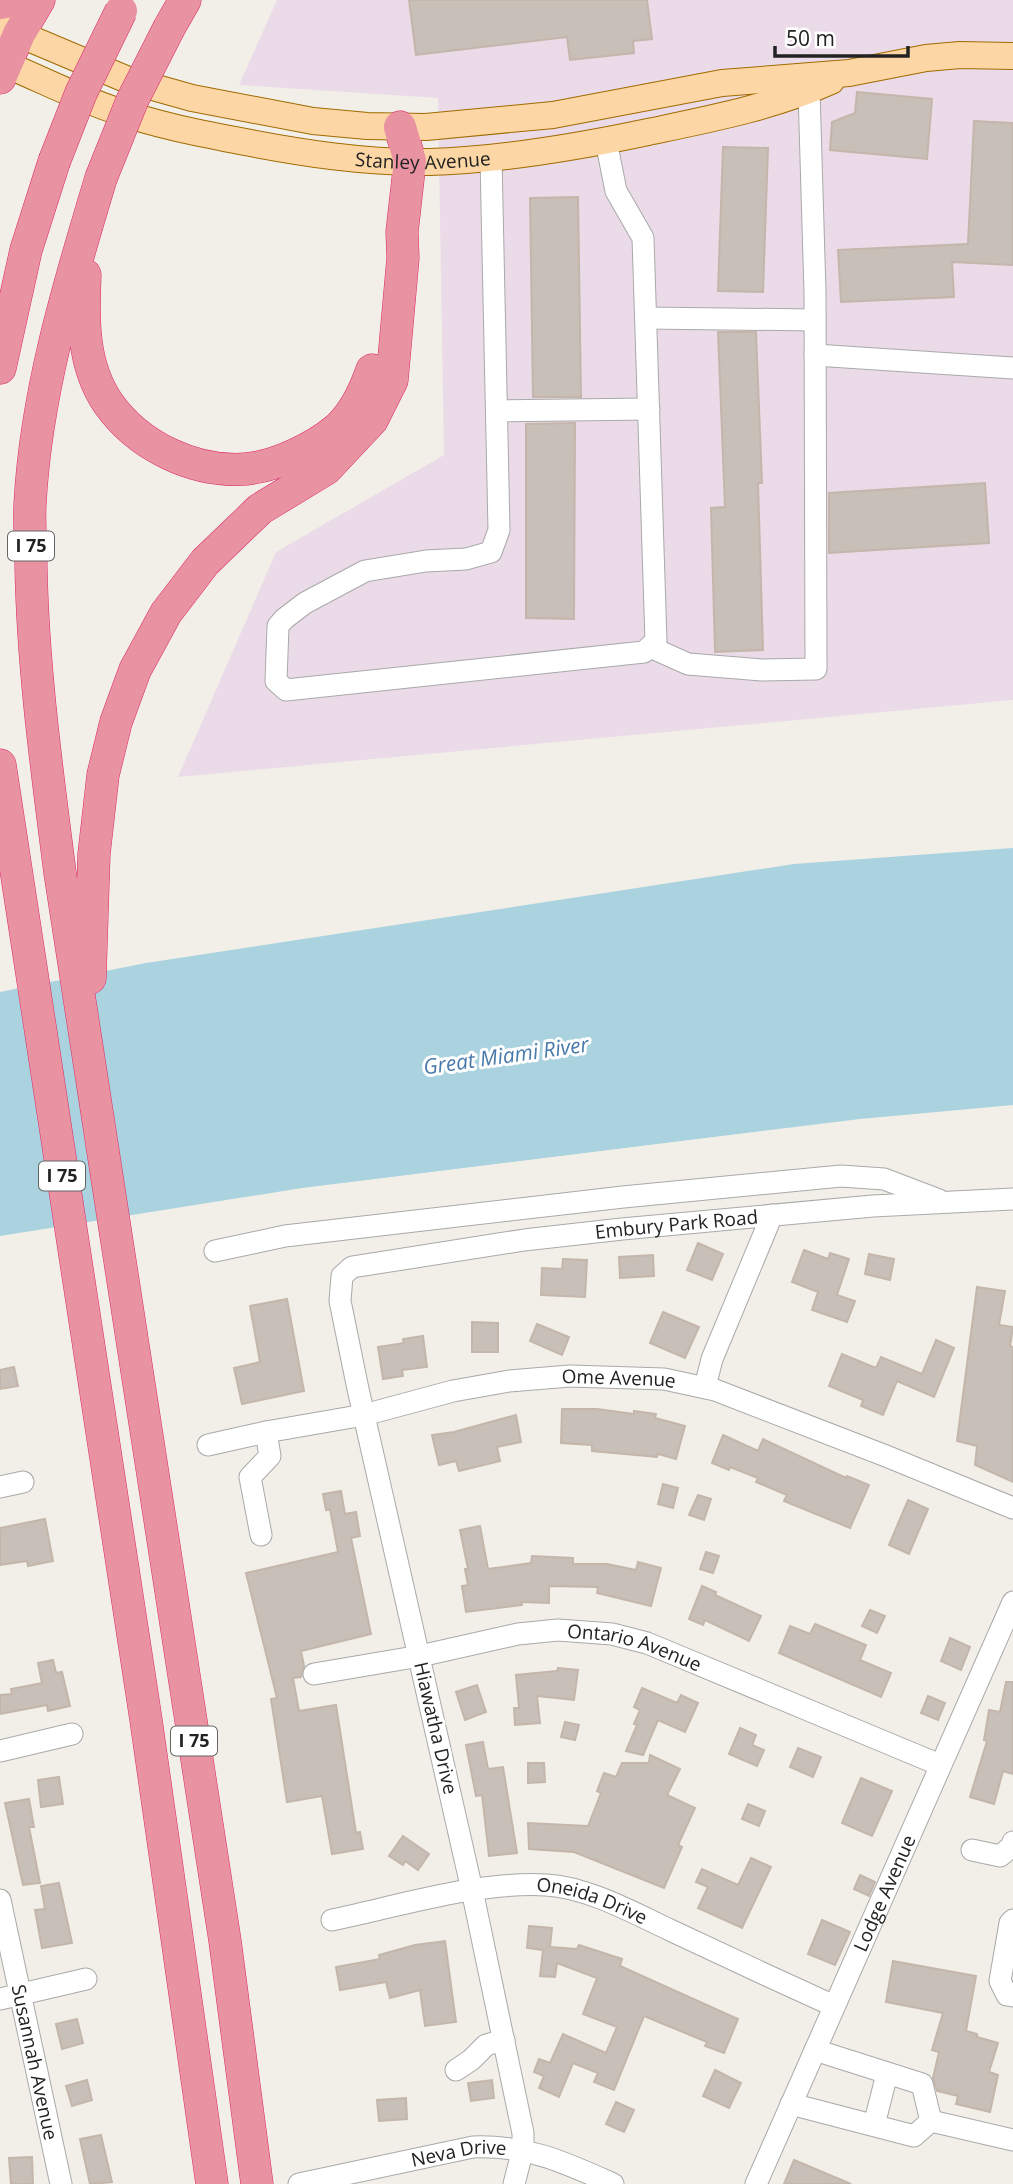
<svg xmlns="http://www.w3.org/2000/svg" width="1013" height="2184" font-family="'Open Sans',sans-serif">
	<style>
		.industrial { fill: #ebdbe8 }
		.water { fill: #aad3df }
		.building { fill: #c7bfb8; stroke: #c4b6ab; stroke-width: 2 }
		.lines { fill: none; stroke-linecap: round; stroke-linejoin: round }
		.minor-casing { stroke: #a9a9a9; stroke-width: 23 }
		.major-casing { stroke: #a06b00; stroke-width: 28 }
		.highway-casing { stroke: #dc2a67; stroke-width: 33 }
		.minor { stroke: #fff; stroke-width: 21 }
		.major { stroke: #fcd6a4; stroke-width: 26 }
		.highway { stroke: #e892a2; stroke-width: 32 }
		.highway-bridge-casing { stroke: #dc2a67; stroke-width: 33; stroke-linecap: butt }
		.highway-bridge { stroke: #e892a2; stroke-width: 32 }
		.labels { text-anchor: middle; stroke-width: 6; stroke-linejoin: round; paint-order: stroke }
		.shield { fill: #fff; stroke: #646464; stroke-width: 2 }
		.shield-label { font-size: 18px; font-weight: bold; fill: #222 }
		.street-label { font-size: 19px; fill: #222; stroke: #fff }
		.water-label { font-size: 21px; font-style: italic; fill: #4a7aab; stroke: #fff }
	</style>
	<rect width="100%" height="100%" fill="#f2efe9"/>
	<path class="industrial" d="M277 0H1013V700L178 777 276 552 444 455 438 98 239 85Z"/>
	<path class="water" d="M1013 848V1105L860 1119 302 1188 0 1236V992L146 963 794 864Z"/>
	<path class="building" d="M409 0H647L652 39 633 41 634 53 570 60 567 37 416 55Z
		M857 92 932 99 927 159 830 150 832 122 855 113Z
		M974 121 1013 123V265L952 262 954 297 841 302 838 250 968 244Z
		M723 147 768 148 763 292 718 291Z
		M578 197 581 397H533L530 198Z
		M718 332H756L762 483H758L763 650 715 652 711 508 725 507Z
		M575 423 574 619 526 618V424Z
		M985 483 989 543 829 553V493Z
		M698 1243 723 1254 712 1280 687 1270Z
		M804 1250 828 1259 830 1253 849 1259 837 1295 855 1301 847 1322 812 1310 818 1292 792 1282Z
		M869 1254 894 1259 890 1280 865 1274Z
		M653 1255 654 1276 620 1278 619 1257Z
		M563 1259 587 1260 585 1297 541 1295 542 1268 562 1269Z
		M977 1287 1005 1291 999 1325 1013 1327 1010 1346 1013 1347V1482L975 1465 977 1446 957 1441Z
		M287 1299 304 1391 242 1404 234 1368 260 1362 250 1306Z
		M663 1312 699 1327 685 1358 650 1343Z
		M472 1322 498 1323V1352H472Z
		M537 1324 569 1337 562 1355 530 1341Z
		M423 1336 427 1367 402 1370 403 1376 383 1379 378 1347 404 1343 403 1339Z
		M936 1340 954 1348 934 1397 897 1381 883 1415 861 1406 863 1400 829 1386 842 1354 876 1368 881 1357 922 1374Z
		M14 1367 18 1386 0 1389V1370Z
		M562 1409H597L634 1414V1411L656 1414 655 1418 685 1426 676 1459 658 1454 657 1457 592 1451V1445L561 1443Z
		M516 1415 521 1442 497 1447 500 1461 459 1471 456 1461 439 1465 432 1435 454 1432Z
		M723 1435 758 1451 763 1439 846 1478 847 1476 869 1485 850 1528 784 1501 787 1495 756 1482 758 1478 730 1467 729 1470 712 1463Z
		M663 1484 678 1488 673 1508 658 1504Z
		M341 1491 345 1514 356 1512 360 1536 351 1538 371 1634 301 1651 304 1666 301 1677 293 1678 299 1711 336 1705 356 1833 360 1832 363 1849 332 1854 322 1796 287 1802 271 1699 277 1698 246 1573 338 1552 330 1509 326 1510 323 1494Z
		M698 1495 711 1499 704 1520 689 1515Z
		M908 1500 928 1509 909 1554 889 1545Z
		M45 1519 53 1561 28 1566 27 1561 0 1565V1528Z
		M480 1526 488 1569 531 1563 532 1556 573 1558V1564H607L636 1570 638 1562 661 1568 651 1606 597 1593 598 1587 549 1586V1603L521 1602 522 1605 466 1612 462 1586 468 1585 465 1569H468L460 1530Z
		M706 1552 719 1556 713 1573 700 1569Z
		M702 1586 716 1592 715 1595 761 1616 749 1641 705 1620 703 1625 689 1619Z
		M870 1610 885 1616 877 1633 862 1626Z
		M815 1624 866 1645 860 1660 891 1673 881 1697 779 1653 790 1626 810 1634Z
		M950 1638 970 1647 961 1670 941 1661Z
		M53 1660 56 1673 62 1672 70 1706 48 1711 47 1705 0 1714V1695L12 1694 11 1689 42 1683 38 1663Z
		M558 1668 578 1670 574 1700 537 1696 540 1723 515 1725 514 1708H519L516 1675 557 1671Z
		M1006 1682H1013V1774L1003 1771 994 1804 970 1797 987 1741 984 1740 989 1710 1000 1712Z
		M477 1685 486 1712 465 1720 456 1692Z
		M642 1688 677 1703 681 1695 698 1703 685 1732 658 1720 643 1755 626 1751 637 1725 634 1724 640 1710 634 1707Z
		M928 1696 945 1703 938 1720 921 1713Z
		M565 1722 579 1725 575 1740 561 1737Z
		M740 1728 756 1735 752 1745 764 1750 757 1766 729 1754Z
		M483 1742 488 1769 503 1767 517 1853 489 1856 482 1795 476 1796 466 1745Z
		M798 1748 821 1757 813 1777 790 1767Z
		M650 1755 680 1769 667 1795 695 1808 678 1845 682 1847 664 1888 574 1852 529 1849 528 1823 588 1826 601 1793 597 1791 604 1773 616 1777 622 1763H649Z
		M528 1763H544L545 1782 528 1783Z
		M59 1777 63 1804 41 1807 38 1780Z
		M861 1778 892 1791 872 1836 842 1823Z
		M29 1799 34 1827H29L40 1883 23 1885 5 1803Z
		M748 1804 765 1811 759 1826 742 1819Z
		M403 1836 429 1854 418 1870 405 1861 403 1865 389 1856Z
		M751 1858 771 1867 742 1928 698 1908 708 1887 696 1882 702 1869 738 1885Z
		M860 1875 875 1882 869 1896 854 1889Z
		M59 1883 72 1943 42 1948 35 1910 45 1909 41 1886Z
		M822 1920 850 1932 835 1965 808 1954Z
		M529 1926 552 1928 550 1947 577 1949 579 1945 622 1959 620 1966 738 2019 724 2053 705 2046 707 2042 644 2016 614 2090 594 2082 598 2073 573 2063 559 2097 539 2088 544 2076 534 2072 539 2059 550 2063 563 2034 606 2053 617 2027 583 2014 597 1978 557 1963 555 1977 540 1976 543 1950 527 1948Z
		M445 1941 456 2022 425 2026 420 1990 390 1998 386 1982 340 1990 336 1967 380 1959 379 1955 415 1945Z
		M893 1961 976 1976 966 2031 977 2034V2037L998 2043 989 2072 998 2075 990 2112 956 2104 958 2096 937 2091 933 2078 939 2052 932 2050 943 2013 886 2002Z
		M77 2019 83 2043 62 2049 56 2024Z
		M715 2070 741 2083 729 2108 703 2096Z
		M87 2080 92 2100 72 2106 66 2086Z
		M492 2080 494 2098 471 2101 468 2083Z
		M406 2098 407 2119 379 2121 377 2100Z
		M616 2102 634 2110 624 2132 606 2124Z
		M101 2135 112 2182 90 2184 80 2139Z
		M32 2157 33 2184H11L9 2158Z
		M794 2160 851 2184H784Z"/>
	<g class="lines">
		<defs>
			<g id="minor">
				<path d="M491 158 499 530 491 552 466 559 426 561 365 571 305 603 284 619 278 626 276 681 286 690 644 652 656 641 643 238 616 191 606 141"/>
				<path d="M646 318 815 320"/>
				<path d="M815 355 1013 368"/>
				<path d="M498 411 649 409"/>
				<path d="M650 647 688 664 762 670 816 669 815 292 809 91"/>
				<path d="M215 1251 285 1236 623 1197 841 1176 884 1179 939 1200"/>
				<path d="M705 1387 712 1359 772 1215"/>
				<path id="s1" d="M208 1445 266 1432 364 1415 453 1391 509 1381 570 1376 664 1379 715 1390 886 1456 1013 1508"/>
				<path d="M0 1487 23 1482"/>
				<path d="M261 1535 250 1477 270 1456 266 1432"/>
				<path id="s2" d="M314 1674 420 1656 518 1634 558 1630 612 1634 647 1643 940 1765"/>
				<path d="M0 1751 72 1734"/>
				<path d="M972 1850 1000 1856 1011 1847 1013 1842"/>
				<path id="s3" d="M0 1900 61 2184"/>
				<path id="s4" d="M332 1920C399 1906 479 1881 546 1885 587 1887 634 1913 670 1930 725 1956 779 1981 834 2006"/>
				<path d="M1013 1920 1010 1923 1000 1981 1007 1995 1013 1996"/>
				<path d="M0 1999 86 1979"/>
				<path d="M815 2050 922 2084 931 2121"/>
				<path d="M456 2070 471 2060 486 2045 504 2040"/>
				<path d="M791 2104 914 2136 931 2121 1013 2140"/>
				<path d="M874 2125 887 2074"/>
				<path id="s5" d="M299 2184 473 2147C528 2145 564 2162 613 2184"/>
				<path id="s6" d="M514 2184 523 2149V2133L472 1890 358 1389 340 1301 342 1276 352 1267 524 1240 622 1229 873 1206 1013 1199"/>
				<path id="s7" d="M756 2184 1013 1602"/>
			</g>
			<g id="major">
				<path d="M0 26 128 80 192 98 313 121 367 126 426 127 553 115 722 83 849 73 926 58 960 55 1013 56"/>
				<path id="s8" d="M0 62C39 78 77 98 117 111 157 125 199 133 240 141 302 153 365 163 429 162 502 160 577 147 648 132 710 119 773 107 831 81"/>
			</g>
			<path id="highway" d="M0 3 17 0
				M169 28 185 0
				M0 78 19 34 39 0
				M101 178C69 284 36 392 30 504 29 525 31 546 31 567 33 670 47 771 60 873L225 1941 257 2184
				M85 275C83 319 82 365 108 403 138 446 194 473 246 469 277 466 314 448 337 429 354 414 365 390 372 370
				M0 368 26 250 54 162
				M0 765 146 1720 212 2184
				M90 978 94 854 103 775 116 722 135 670 166 613 205 562 260 509 326 469 372 420 392 380 403 258 402 232 410 161 400 127"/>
		</defs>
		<use href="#minor" class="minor-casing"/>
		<use href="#major" class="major-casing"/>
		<use href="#highway" class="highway-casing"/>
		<use href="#minor" class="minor"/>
		<use href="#major" class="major"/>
		<use href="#highway" class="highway"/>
		<defs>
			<path id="highway-bridge" d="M54 162 81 93 121 11
				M101 178 132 101 169 28"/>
		</defs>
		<use href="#highway-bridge" class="highway-bridge-casing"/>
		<use href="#highway-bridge" class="highway-bridge"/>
	</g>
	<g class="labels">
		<g class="shield">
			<rect x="8" y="531.5" width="46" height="29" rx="5"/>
			<rect x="39" y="1161.5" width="46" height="29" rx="5"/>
			<rect x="171" y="1726.5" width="46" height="29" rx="5"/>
		</g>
		<g class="shield-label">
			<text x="31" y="552">I 75</text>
			<text x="62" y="1182">I 75</text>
			<text x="194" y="1747">I 75</text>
		</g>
		<g class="street-label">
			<text dy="7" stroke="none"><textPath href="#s8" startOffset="438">Stanley Avenue</textPath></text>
			<text dy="7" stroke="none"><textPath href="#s6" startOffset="1270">Embury Park Road</textPath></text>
			<text dy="7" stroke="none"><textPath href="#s1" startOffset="418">Ome Avenue</textPath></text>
			<text dy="7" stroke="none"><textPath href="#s2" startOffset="327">Ontario Avenue</textPath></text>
			<text transform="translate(436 1728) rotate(77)" y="7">Hiawatha Drive</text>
			<text dy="7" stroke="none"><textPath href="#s7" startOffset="318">Lodge Avenue</textPath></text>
			<text dy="7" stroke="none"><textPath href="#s4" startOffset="266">Oneida Drive</textPath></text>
			<text dy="7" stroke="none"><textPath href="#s3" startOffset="166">Susannah Avenue</textPath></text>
			<text dy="7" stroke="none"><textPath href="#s5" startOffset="163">Neva Drive</textPath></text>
		</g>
		<g class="water-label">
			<text transform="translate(506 1056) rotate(-8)" y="7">Great Miami River</text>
		</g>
	</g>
	<path d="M775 46v10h133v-10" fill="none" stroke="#222222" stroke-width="3.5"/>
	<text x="786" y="46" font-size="21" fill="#222222" stroke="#ffffff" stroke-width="5" paint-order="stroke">50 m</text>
</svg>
